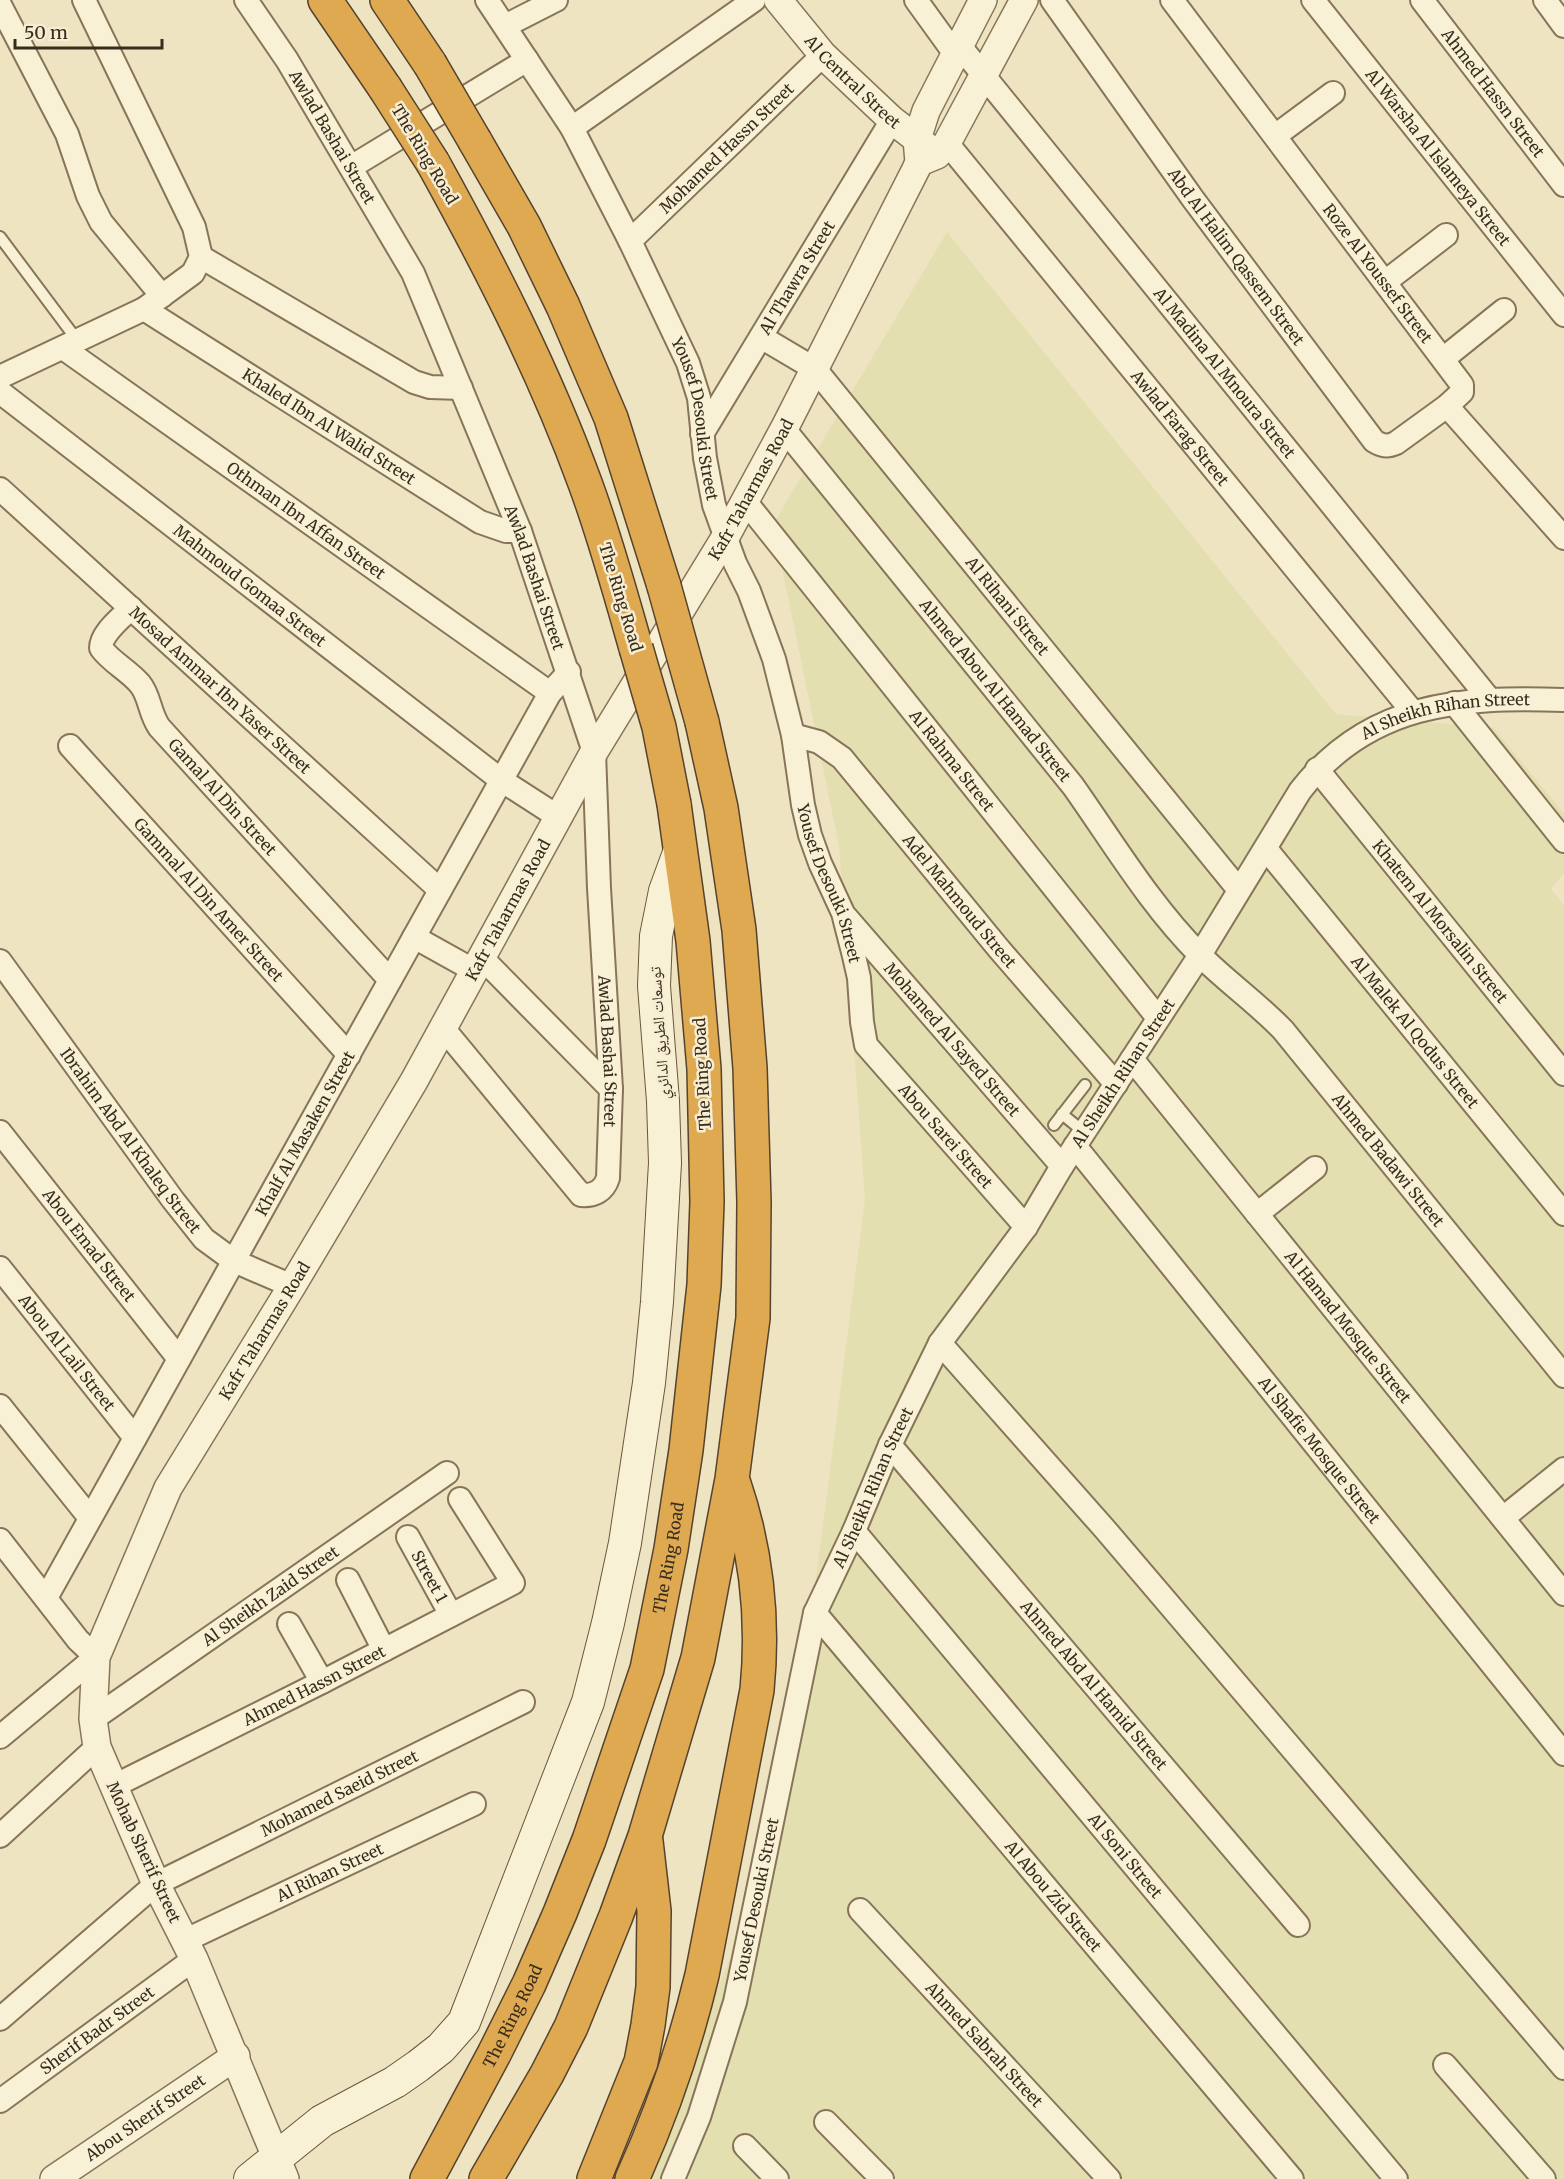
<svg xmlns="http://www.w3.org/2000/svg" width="1564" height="2179" font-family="Merriweather,'Noto Naskh Arabic',serif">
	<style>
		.farmland { fill: #e4dfb0 }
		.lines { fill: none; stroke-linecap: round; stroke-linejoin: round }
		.service-casing { stroke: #887559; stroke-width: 14 }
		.minor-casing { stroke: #887559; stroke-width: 26 }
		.tertiary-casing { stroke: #887559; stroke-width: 30 }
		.secondary-casing { stroke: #6a563c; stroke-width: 34 }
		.motorway-casing { stroke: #56432d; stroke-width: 36 }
		.service { stroke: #f9f1d6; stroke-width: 10 }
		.minor { stroke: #f9f1d6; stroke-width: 22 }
		.tertiary { stroke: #f9f1d6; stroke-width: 27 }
		.secondary { stroke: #f9f1d6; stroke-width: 32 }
		.motorway { stroke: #dfa952; stroke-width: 33 }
		.motorway-bridge-casing { stroke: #56432d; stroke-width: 36; stroke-linecap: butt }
		.motorway-bridge { stroke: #dfa952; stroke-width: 33 }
		.labels { text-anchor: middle; stroke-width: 5; stroke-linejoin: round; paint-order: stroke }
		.street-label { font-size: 16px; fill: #382c1d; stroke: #f6edd2 }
	</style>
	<rect width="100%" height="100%" fill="#eee4c2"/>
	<path class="farmland" d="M947 232 1336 714 1494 728 1564 814V873L1551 889 1564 905V2179H638L729 1961 795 1741 865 1199 839 846 773 524Z"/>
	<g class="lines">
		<defs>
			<path id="service" d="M0 237 77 340
				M1062 1114 1084 1132
				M1054 1125 1085 1085"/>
			<g id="minor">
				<path id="s1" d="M246 0 287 60 413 273 520 531 594 752 599 888 611 1089 608 1178C604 1191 594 1196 581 1195L443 1028"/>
				<path id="s2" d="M487 0 572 128 630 241 688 363 699 398 705 458 714 505 735 563 749 591 774 659 793 735 803 805 810 835 820 863 843 913 854 956 859 978 862 1022 866 1045 1026 1227"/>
				<path d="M916 0 955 54"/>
				<path id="s3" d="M1052 0 1193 199 1374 441C1382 446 1387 447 1396 443L1447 406"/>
				<path id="s4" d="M1172 0 1462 385V392L1447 406 1564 538"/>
				<path id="s5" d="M1313 0 1564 315"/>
				<path id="s6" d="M1422 0 1564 185"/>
				<path d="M1545 0 1564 26"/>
				<path d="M0 5 67 134 88 196 101 222 162 296"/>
				<path d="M505 26 556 0"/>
				<path id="s7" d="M959 45 1490 700"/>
				<path d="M572 128 754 0"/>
				<path d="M1275 136 1333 93"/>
				<path id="s8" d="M947 143 1412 711"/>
				<path d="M351 167 527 60"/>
				<path id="s9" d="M630 241 823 55"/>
				<path d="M201 257 414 382 430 387 461 388"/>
				<path d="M1385 282 1446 235"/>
				<path id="s10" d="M144 309 480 522 506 531H520"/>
				<path id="s11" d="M761 337 815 369 1239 890"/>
				<path id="s12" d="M63 348 550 693"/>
				<path d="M1443 359 1504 310"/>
				<path d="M0 377 144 309 193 273 201 257 194 227 84 0"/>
				<path id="s13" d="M0 392 501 780 560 818"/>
				<path id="s14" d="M784 429 1073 786C1114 844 1150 905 1201 956 1227 982 1257 1003 1283 1030L1564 1376"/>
				<path id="s15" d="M702 434 892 120"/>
				<path id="s16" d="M0 489 440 890"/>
				<path id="s17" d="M745 501 1158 1018"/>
				<path id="s18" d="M131 608C121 618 101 633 101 648 111 662 128 670 140 684 150 696 149 712 159 727L390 980"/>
				<path d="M1454 703 1564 841"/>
				<path id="s19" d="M793 735 819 742 842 758 999 949 1116 1084"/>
				<path id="s20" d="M70 746 349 1055"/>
				<path id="s21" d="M1317 769 1564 1074"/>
				<path id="s22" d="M1266 849 1564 1214"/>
				<path id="s23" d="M846 917 1062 1166"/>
				<path d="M414 937 475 971"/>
				<path d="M482 958 611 1089"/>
				<path id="s24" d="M0 961 173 1200 204 1239 234 1261 292 1286"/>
				<path id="s25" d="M1132 1059 1564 1594"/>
				<path id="s26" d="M0 1132 179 1359"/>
				<path id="s27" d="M1075 1146 1564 1754"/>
				<path d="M1257 1214 1315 1168"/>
				<path id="s28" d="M0 1268 135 1438"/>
				<path d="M940 1343 1103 1527 1564 2068"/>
				<path d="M0 1406 90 1518"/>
				<path id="s29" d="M890 1445 1298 1925"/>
				<path d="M1503 1518 1564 1469"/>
				<path id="s30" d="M854 1531 1396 2179"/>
				<path id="s31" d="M408 1537 451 1615"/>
				<path d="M0 1540 78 1640 96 1657 0 1737"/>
				<path d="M348 1580 384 1650"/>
				<path id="s32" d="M46 1598 550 693 569 672"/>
				<path id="s33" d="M815 1613 1292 2179"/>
				<path d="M289 1624 322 1682"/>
				<path id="s34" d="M93 1719 447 1473"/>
				<path id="s35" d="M114 1786 322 1682 513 1583 460 1499"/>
				<path d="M0 1836 97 1747"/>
				<path id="s36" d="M860 1910 1109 2179"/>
				<path id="s37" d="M186 1940 474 1804"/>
				<path id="s38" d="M0 2019 156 1884 523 1702"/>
				<path d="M1445 2065 1544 2179"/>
				<path id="s39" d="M0 2101 194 1959"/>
				<path d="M826 2122 882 2179"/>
				<path d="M745 2146 777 2179"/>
				<path id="s40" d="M673 2179 699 2117 735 2002 815 1613 854 1531 890 1445 940 1343 1026 1227 1062 1166 1200 955 1300 791C1368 703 1461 696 1564 700"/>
			</g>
			<g id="tertiary">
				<path id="s41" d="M778 0 823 55 892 120 931 150"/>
				<path d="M920 162 937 155 947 143 1024 0"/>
				<path id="s42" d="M54 2179 236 2056"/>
				<path id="s43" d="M285 2179 194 1959 156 1884 97 1747 93 1719 96 1657 168 1488 292 1286 414 1081 594 752 726 536 784 429 916 169 919 162 917 139 926 111 983 0"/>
			</g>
			<path id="secondary" d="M250 2179 322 2121 395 2082 418 2066 441 2048 464 2022 588 1702 608 1623 625 1543 649 1383 657 1302 665 1163 663 1101 654 986 656 936 665 891 680 850"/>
			<g id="motorway">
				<path d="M325 0 385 88"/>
				<path d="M387 0 430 64"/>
				<path d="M475 141 524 226 563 306 611 418 664 586"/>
				<path d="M433 163C490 266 544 371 585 483 605 537 620 592 636 648"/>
				<path id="s44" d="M427 2179 494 2054 529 1984 560 1913 589 1840 647 1669 671 1549 686 1450 704 1285 707 1202 704 1069 693 941 674 804"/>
				<path d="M486 2179 547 2074 571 2027 616 1916 645 1836 698 1658 732 1479 753 1318 754 1202 750 1068 739 930 721 808 702 722"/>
				<path d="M594 2179 641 2062 648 2025 653 1987 654 1911 646 1841"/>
				<path d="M632 2179C662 2113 685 2046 702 1975L757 1690C764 1619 757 1552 734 1484"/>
			</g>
		</defs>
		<use href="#service" class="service-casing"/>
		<use href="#minor" class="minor-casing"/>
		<use href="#tertiary" class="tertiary-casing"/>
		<use href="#secondary" class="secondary-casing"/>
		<use href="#motorway" class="motorway-casing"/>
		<use href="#service" class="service"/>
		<use href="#minor" class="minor"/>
		<use href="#tertiary" class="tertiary"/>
		<use href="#secondary" class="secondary"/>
		<use href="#motorway" class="motorway"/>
		<defs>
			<path id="motorway-bridge" d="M430 64 475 141
				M385 88 433 163
				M664 586 702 722
				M636 648 659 727 674 804"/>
		</defs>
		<use href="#motorway-bridge" class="motorway-bridge-casing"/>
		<use href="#motorway-bridge" class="motorway-bridge"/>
	</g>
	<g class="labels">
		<g class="street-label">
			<text dy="6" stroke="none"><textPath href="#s41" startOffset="111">Al Central Street</textPath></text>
			<text dy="6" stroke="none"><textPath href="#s6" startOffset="117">Ahmed Hassn Street</textPath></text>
			<text dy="6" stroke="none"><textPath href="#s1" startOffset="162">Awlad Bashai Street</textPath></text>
			<text dy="6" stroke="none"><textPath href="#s9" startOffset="134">Mohamed Hassn Street</textPath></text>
			<text transform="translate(425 154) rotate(59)" y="6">The Ring Road</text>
			<text dy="6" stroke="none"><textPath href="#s5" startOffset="201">Al Warsha Al Islameya Street</textPath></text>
			<text dy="6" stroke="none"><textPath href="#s3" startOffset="316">Abd Al Halim Qassem Street</textPath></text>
			<text dy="6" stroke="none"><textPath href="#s4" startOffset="342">Roze Al Youssef Street</textPath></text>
			<text dy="6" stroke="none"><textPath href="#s15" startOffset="183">Al Thawra Street</textPath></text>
			<text dy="6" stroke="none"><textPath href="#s7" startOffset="422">Al Madina Al Mnoura Street</textPath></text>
			<text dy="6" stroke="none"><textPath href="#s2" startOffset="472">Yousef Desouki Street</textPath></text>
			<text dy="6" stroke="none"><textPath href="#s10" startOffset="219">Khaled Ibn Al Walid Street</textPath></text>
			<text dy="6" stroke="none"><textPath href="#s8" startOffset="368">Awlad Farag Street</textPath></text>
			<text dy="6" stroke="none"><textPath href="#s43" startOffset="1902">Kafr Taharmas Road</textPath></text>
			<text dy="6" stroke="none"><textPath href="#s12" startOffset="298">Othman Ibn Affan Street</textPath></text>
			<text dy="6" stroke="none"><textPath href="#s1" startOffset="648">Awlad Bashai Street</textPath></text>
			<text dy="6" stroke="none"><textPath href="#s13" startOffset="316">Mahmoud Gomaa Street</textPath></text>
			<text transform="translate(621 597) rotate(73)" y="6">The Ring Road</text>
			<text dy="6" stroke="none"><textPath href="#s11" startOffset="368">Al Rihani Street</textPath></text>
			<text dy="6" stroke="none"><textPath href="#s16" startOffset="298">Mosad Ammar Ibn Yaser Street</textPath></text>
			<text dy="6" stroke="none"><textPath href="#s14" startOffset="336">Ahmed Abou Al Hamad Street</textPath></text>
			<text dy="6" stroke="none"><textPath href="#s40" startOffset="1713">Al Sheikh Rihan Street</textPath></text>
			<text dy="6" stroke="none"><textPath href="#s17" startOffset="332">Al Rahma Street</textPath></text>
			<text dy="6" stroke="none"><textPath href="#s18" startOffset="246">Gamal Al Din Street</textPath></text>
			<text dy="6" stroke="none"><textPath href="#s2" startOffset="958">Yousef Desouki Street</textPath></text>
			<text dy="6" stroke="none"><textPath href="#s20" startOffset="207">Gammal Al Din Amer Street</textPath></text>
			<text dy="6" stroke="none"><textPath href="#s19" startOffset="240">Adel Mahmoud Street</textPath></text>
			<text dy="6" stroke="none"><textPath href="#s43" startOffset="1416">Kafr Taharmas Road</textPath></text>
			<text dy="6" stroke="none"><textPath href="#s21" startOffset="196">Khatem Al Morsalin Street</textPath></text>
			<text dy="6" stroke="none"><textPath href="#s22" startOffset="236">Al Malek Al Qodus Street</textPath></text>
			<text transform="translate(659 1033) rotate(-94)" y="6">توسعات الطريق الدائري</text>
			<text dy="6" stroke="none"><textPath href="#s23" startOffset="162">Mohamed Al Sayed Street</textPath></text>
			<text dy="6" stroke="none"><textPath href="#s1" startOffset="1132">Awlad Bashai Street</textPath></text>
			<text dy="6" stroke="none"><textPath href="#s40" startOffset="1209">Al Sheikh Rihan Street</textPath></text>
			<text transform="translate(702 1074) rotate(-93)" y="6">The Ring Road</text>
			<text dy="6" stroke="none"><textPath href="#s32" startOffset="532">Khalf Al Masaken Street</textPath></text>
			<text dy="6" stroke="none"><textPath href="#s2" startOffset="1246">Abou Sarei Street</textPath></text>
			<text dy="6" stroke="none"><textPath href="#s24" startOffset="222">Ibrahim Abd Al Khaleq Street</textPath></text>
			<text dy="6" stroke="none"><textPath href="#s14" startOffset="950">Ahmed Badawi Street</textPath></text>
			<text dy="6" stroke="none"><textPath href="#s26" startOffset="144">Abou Emad Street</textPath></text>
			<text dy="6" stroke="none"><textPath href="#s25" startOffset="344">Al Hamad Mosque Street</textPath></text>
			<text dy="6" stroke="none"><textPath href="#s43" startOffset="930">Kafr Taharmas Road</textPath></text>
			<text dy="6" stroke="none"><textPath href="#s28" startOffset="108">Abou Al Lail Street</textPath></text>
			<text dy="6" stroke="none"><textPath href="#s27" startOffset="390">Al Shafie Mosque Street</textPath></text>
			<text dy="6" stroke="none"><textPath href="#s40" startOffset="723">Al Sheikh Rihan Street</textPath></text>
			<text dy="6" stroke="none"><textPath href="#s44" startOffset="670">The Ring Road</textPath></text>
			<text dy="6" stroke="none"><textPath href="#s31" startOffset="45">Street 1</textPath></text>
			<text dy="6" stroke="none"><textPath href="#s34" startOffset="216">Al Sheikh Zaid Street</textPath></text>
			<text dy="6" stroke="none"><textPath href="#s29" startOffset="315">Ahmed Abd Al Hamid Street</textPath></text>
			<text dy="6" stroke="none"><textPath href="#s35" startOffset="224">Ahmed Hassn Street</textPath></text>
			<text dy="6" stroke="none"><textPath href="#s38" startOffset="411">Mohamed Saeid Street</textPath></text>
			<text transform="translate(144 1852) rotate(65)" y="6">Mohab Sherif Street</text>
			<text dy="6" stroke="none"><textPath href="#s30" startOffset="423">Al Soni Street</textPath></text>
			<text dy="6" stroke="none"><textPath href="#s37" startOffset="159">Al Rihan Street</textPath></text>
			<text dy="6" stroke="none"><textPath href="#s33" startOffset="370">Al Abou Zid Street</textPath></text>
			<text dy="6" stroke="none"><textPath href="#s40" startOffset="292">Yousef Desouki Street</textPath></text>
			<text dy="6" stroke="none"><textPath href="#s44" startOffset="184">The Ring Road</textPath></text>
			<text dy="6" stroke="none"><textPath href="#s39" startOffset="120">Sherif Badr Street</textPath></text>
			<text dy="6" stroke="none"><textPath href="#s36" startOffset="183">Ahmed Sabrah Street</textPath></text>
			<text dy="6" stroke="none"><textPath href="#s42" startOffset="110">Abou Sherif Street</textPath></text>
		</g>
	</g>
	<path d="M15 39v9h147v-9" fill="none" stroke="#382c1d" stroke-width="3"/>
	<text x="24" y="39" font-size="18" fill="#382c1d" stroke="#f6edd2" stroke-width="4.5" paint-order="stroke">50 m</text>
</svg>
